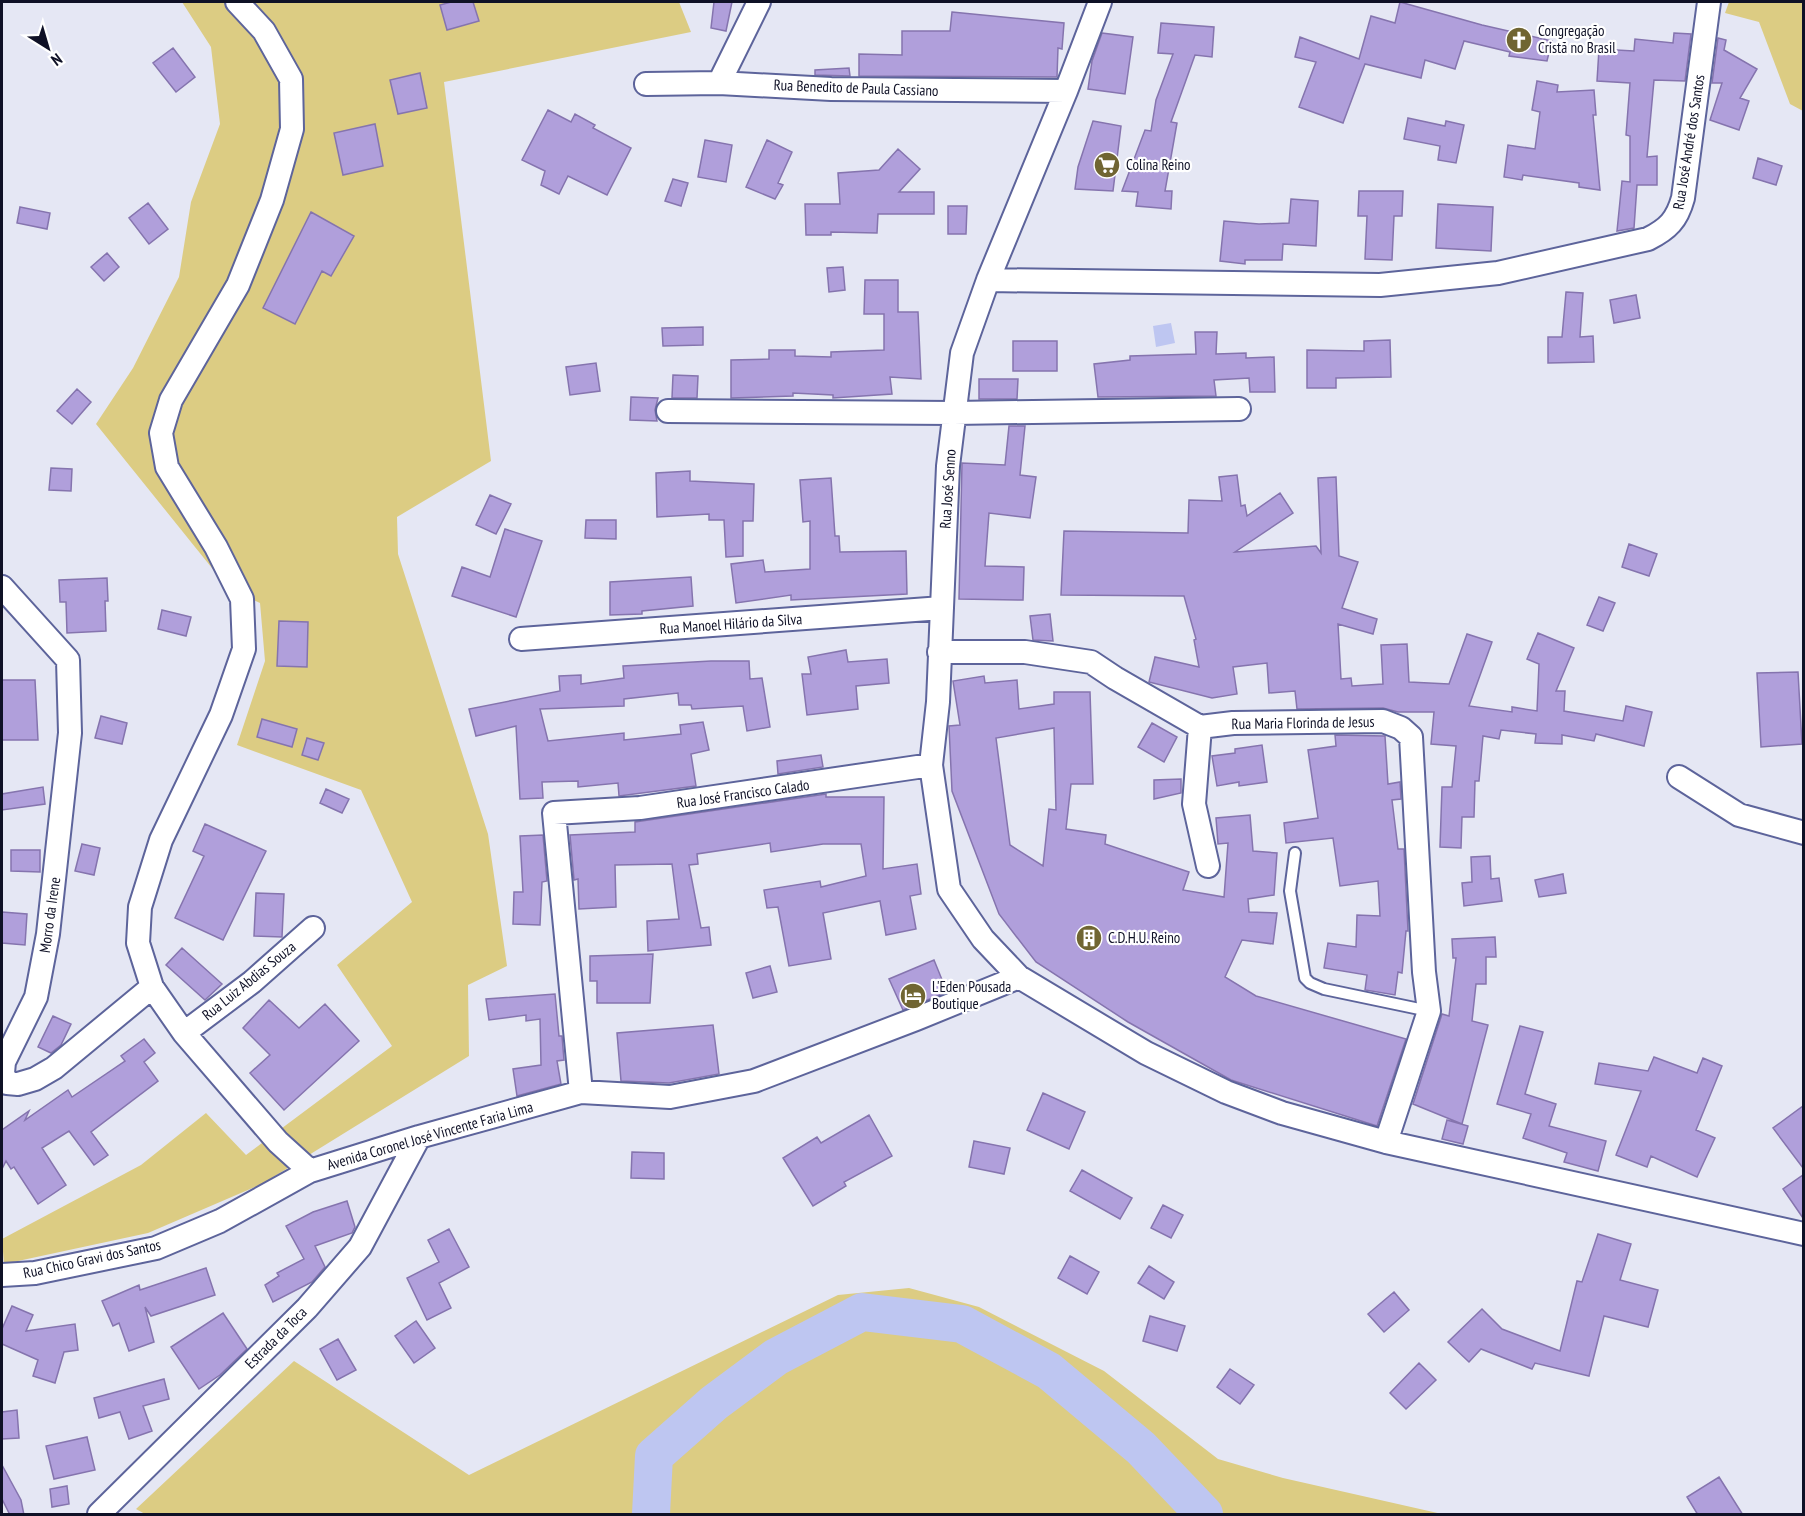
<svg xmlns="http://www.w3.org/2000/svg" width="1805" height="1516" font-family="'PT Sans Narrow',sans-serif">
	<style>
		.green { fill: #dccc83 }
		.water { fill: #bec6f1 }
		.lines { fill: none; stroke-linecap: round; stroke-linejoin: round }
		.river { stroke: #bec6f1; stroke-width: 38 }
		.building { fill: #b09fdb; stroke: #8574ae; stroke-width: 1.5; fill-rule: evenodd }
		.service-casing { stroke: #5d649b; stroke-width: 14 }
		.minor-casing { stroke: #5d649b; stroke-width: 26 }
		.service { stroke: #fff; stroke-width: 10 }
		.minor { stroke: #fff; stroke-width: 22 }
		.labels { text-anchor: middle; stroke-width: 4.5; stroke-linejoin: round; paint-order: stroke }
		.poi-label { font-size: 15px; fill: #0f1126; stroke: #fff; text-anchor: start }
		.street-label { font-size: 15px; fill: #0f1126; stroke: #fff }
	</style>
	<rect width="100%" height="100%" fill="#e5e7f4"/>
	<path class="green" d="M182 2H679L691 32 444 82 491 461 397 517 398 554 488 834 507 966 468 985 469 1056 262 1184 148 1233 4 1264 2 1239 141 1165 206 1113 246 1155 392 1046 337 965 412 902 361 790 237 745 265 661 260 603 228 588 96 424 133 368 179 277 191 202 220 124 211 47Z
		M1729 2H1803V111L1790 104 1759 22 1725 13Z
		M909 1288 979 1307 1104 1371 1218 1459 1283 1478 1442 1514H145L136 1509 294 1361 469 1475 838 1295Z"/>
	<path class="water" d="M1171 323 1175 343 1156 347 1153 326Z"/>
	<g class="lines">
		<path class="river" d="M651 1514 654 1456 714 1403 776 1357 862 1312 962 1324 1049 1371 1141 1448 1204 1514"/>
	</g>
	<path class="building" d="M451 2H473L479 21 447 30 440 5Z
		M714 2H732L726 31 711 28Z
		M1400 2 1482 25 1552 41 1547 61 1509 56 1510 52 1464 41 1455 69 1425 60 1421 78 1365 64 1343 123 1299 107 1316 62 1295 57 1300 37 1359 59 1371 16 1395 23Z
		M952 12 1064 23 1062 49 1058 48 1057 77 859 76V54L902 55V31H950Z
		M1161 23 1214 27 1212 57 1195 55 1171 122 1177 123 1165 191H1172L1171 209 1136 206 1138 192 1122 191 1145 130 1151 131 1156 100 1173 54 1158 53Z
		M1102 33 1133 37 1125 94 1088 89 1092 61Z
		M1674 33 1691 34 1685 81 1654 80 1647 157 1657 156V185H1637L1634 228 1617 231 1622 181 1630 182V136L1626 135 1630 83 1597 81 1599 49 1634 51 1635 39 1673 43Z
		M1718 38 1726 40 1724 50 1757 69 1740 98 1749 101 1739 130 1710 120 1722 83H1712Z
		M173 48 195 77 176 92 153 63Z
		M849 68 850 76 815 75V70Z
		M420 73 427 108 398 114 390 80Z
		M1537 81 1558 85 1557 92 1594 90 1596 115H1593L1600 190 1579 187V183L1523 175 1522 180 1504 177 1508 145 1535 149 1540 112 1532 110Z
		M548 110 571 122 575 114 595 125 593 128 631 148 607 195 568 176 559 194 541 185 545 171 522 160Z
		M1408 118 1445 126 1446 121 1464 125 1456 163 1438 160 1440 146 1404 139Z
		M1093 121 1121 126 1113 191 1075 189 1078 167Z
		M375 124 383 166 343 175 334 133Z
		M705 140 732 145 726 182 698 177Z
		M767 140 792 152 778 183 783 185 775 199 746 187Z
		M898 149 920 169 899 192H934V214H878L877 233 831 232V235H806L805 204H840L838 173 879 170Z
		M1758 158 1782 166 1776 185 1753 178Z
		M673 179 688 183 681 206 665 201Z
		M1359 191H1403L1402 216H1394L1392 260 1365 259 1367 216H1358Z
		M1291 199 1318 201 1316 246 1283 244 1282 260H1245V264L1220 261 1224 221 1259 224 1289 223Z
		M148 203 168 229 149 244 129 218Z
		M1438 204 1493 207 1491 251 1436 248Z
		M948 206H967L966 234H948Z
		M20 207 50 213 47 229 17 223Z
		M311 212 354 236 331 276 322 271 295 324 263 308Z
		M107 253 119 267 104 281 91 267Z
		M843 267 845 290 829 292 827 268Z
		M865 280H898V312H918L921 379 890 377 892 394 833 398V395L793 393V396L731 398V360L769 359V350H795V356L831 357V352L884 350V314H864Z
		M1566 292 1583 293 1580 337 1593 336 1594 362 1548 363V337H1562Z
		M1636 295 1640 318 1614 323 1610 300Z
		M703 327V345L663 346 662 328Z
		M1195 332H1217L1216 354 1246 353V358L1274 357 1275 392H1250L1249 378 1214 380 1216 396 1098 397 1094 364 1130 360V356L1196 354Z
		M1390 340 1391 377 1336 378V388H1307V350L1364 351V341Z
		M1013 341H1057V371H1013Z
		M596 363 600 391 570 395 566 367Z
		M673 375 698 376 697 398H672Z
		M979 379H1018L1017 399H979Z
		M77 389 91 402 72 424 57 411Z
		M631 397 658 398 655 410 657 421 630 420Z
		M1009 426H1025L1020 475 1036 477 1030 518 989 513 985 566 1024 567 1023 600 959 599 962 463 1005 465Z
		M51 468 72 469 71 491 49 490Z
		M690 471V481L754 484 753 521H743V556L726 557 724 520H709V514L657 517 656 473Z
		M1237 475 1241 506 1245 505 1247 516 1280 493 1293 513 1235 552 1316 546 1321 553 1318 478 1336 477 1339 556 1358 562 1342 608 1377 619 1373 634 1338 624 1341 679 1351 678 1352 686 1383 684 1381 645 1407 644 1409 682 1449 684 1467 634 1492 642 1469 706 1512 712V707L1537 711 1539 664 1527 659 1538 633 1574 648 1556 691H1565L1564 711 1623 721 1626 706 1652 712 1644 746 1596 734 1594 741 1562 735V744L1535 743 1536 734 1501 730 1499 739 1483 736 1479 781H1475L1474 817H1462L1461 848 1440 847 1442 787H1452L1456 746 1431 744 1434 712H1398L1383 708 1297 709 1295 691 1269 693 1267 663 1233 667 1237 694 1212 698 1149 682 1155 657 1199 667 1194 640 1196 639 1184 596 1061 595 1064 531 1188 533 1189 500 1222 501 1219 477Z
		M831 478 835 536H839L840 552 906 551 907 594 791 600V595L736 603 731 564 763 560 765 572 810 569V521L803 522 800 480Z
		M490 495 511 504 496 534 476 525Z
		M586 520H616V539L585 538Z
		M505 529 542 541 516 617 452 596 462 567 490 577Z
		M1629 544 1657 554 1649 576 1622 567Z
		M691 577 693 606 642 611V614L610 615V582Z
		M107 578 108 601H105L106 631 67 633 66 602H60L59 580Z
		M1599 597 1615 603 1603 631 1587 625Z
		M162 610 191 617 186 636 158 629Z
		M1050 614 1053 641 1033 640 1030 616Z
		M279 621 308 622 307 667 277 666Z
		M846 650 848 662 887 659 889 683 856 686 858 709 807 715 802 674H811L808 657Z
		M711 661H749L750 679 762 678 770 727 747 731 743 706 692 709 691 705H679L678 693 624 699V706L540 709 548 741 624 733V740L681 734 680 725 703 722 709 750 691 754 696 786 619 796 618 783 578 787V781L542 782 543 798 520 799 516 726 476 736 469 709 560 691 559 676 581 675V684L624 678 623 666Z
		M1798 672 1802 744 1761 747 1757 673Z
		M984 676 985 683 1017 680 1019 709 1054 704V692H1090L1093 784H1071L1066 829 1106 835 1105 844 1189 872 1183 890 1224 897 1228 843 1218 844 1216 818 1250 815 1253 851 1277 853 1274 895 1248 899 1249 912 1277 913 1273 944 1242 940 1225 977 1256 996 1406 1039 1377 1126 1231 1080 1128 1022 1036 962 999 914 952 791 949 726 960 725 953 681ZM1054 728 1056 810 1049 809 1043 866 1010 845 996 738Z
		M2 680H35L38 740H2Z
		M101 716 127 723 122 744 95 738Z
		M262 719 297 729 292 747 257 737Z
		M1152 723 1177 737 1164 762 1138 747Z
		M1335 735 1385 736 1388 784 1400 782 1401 799 1392 800 1398 849H1404L1408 931H1406L1402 973 1398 972 1395 995 1365 990 1367 975 1324 968 1328 943 1356 947 1357 915 1380 916 1378 881 1340 886 1333 838 1286 843 1284 823 1318 818 1308 750 1336 746Z
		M307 738 324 743 318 760 302 755Z
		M1262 745 1267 782 1239 786V782L1217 786 1212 756 1235 753V749Z
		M821 755 823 767 778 774 777 761Z
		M1181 779V793L1154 799V780Z
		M43 787 45 804 2 810V794Z
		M326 789 349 799 342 813 320 803Z
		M826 794V797H884L883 869 917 864 921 894 910 896 916 929 886 935 880 901 823 913 831 959 789 966 778 907 767 908 764 890 820 881 821 887 866 876 861 844H823L771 852 770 843 697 854 698 864 689 865 701 928 709 927 711 945 648 951 647 921 679 919 672 864 615 865 616 907 579 909 578 879 574 880 570 835 635 832V822Z
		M205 824 266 851 223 940 175 918 204 856 193 851Z
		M543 835 547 881 542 882 540 925 513 924 514 892H523L520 836Z
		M82 844 100 848 94 875 75 871Z
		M11 850H40V872L11 871Z
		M1490 856 1491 879 1499 878 1502 901 1464 906 1462 883 1472 882 1471 857Z
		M1563 874 1566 893 1539 897 1535 880Z
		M256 893 284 894 282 937 254 936Z
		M2 912 27 914 25 945 2 943Z
		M1495 937 1496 957H1486V984H1476L1472 1021 1488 1025 1462 1124 1413 1104 1442 1014 1449 1016 1456 958H1453L1452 939Z
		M182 948 222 984 205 1000 166 965Z
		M653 954 650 1003H597V981H590V956Z
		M934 960 947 992 903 1010 889 979Z
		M770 966 777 992 753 998 746 973Z
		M555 994 559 1036H562L564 1060 557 1061 561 1084 517 1096 513 1069 541 1065 540 1019 526 1021V1015L489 1020 486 999Z
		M269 1000 299 1028 325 1004 359 1041 284 1110 250 1073 270 1055 243 1028Z
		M53 1016 71 1024 61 1045 51 1053 38 1047Z
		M713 1025 719 1074 669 1083 621 1081 617 1033Z
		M1520 1026 1543 1032 1525 1094 1556 1104 1549 1126 1606 1141 1598 1171 1564 1162 1567 1153 1523 1138 1531 1114 1497 1104Z
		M144 1039 155 1053 144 1062 158 1081 91 1132 108 1155 94 1165 69 1131 42 1148 66 1185 38 1204 14 1167 11 1169 6 1161 2 1169V1130L29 1111 25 1120 68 1090 72 1097 125 1061 121 1056Z
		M1654 1057 1697 1073 1703 1058 1722 1066 1696 1130 1715 1138 1697 1177 1651 1156 1647 1167 1616 1155 1641 1091 1595 1084 1599 1063 1648 1071Z
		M1043 1093 1085 1112 1069 1149 1027 1130Z
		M1803 1106V1168L1773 1128Z
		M869 1115 892 1156 844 1182 846 1186 813 1206 783 1158 817 1137 821 1143Z
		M1447 1120 1468 1126 1463 1144 1442 1139Z
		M974 1141 1010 1148 1004 1174 969 1167Z
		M632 1152 664 1153V1179L631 1178Z
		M1082 1170 1132 1198 1120 1219 1070 1191Z
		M1803 1175V1218L1783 1189Z
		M347 1201 355 1227 352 1233 315 1246 325 1267 312 1282 273 1302 265 1285 279 1276 277 1273 304 1259 286 1226 313 1212Z
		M1163 1205 1183 1215 1171 1238 1151 1228Z
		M449 1229 469 1267 439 1283 451 1308 427 1320 407 1278 439 1262 428 1240Z
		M1598 1234 1631 1244 1620 1280 1658 1290 1648 1327 1604 1316 1589 1376 1535 1363 1532 1369 1481 1349 1469 1362 1448 1342 1482 1309 1502 1329 1560 1351 1577 1281 1582 1282Z
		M1070 1256 1099 1272 1087 1294 1058 1278Z
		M1149 1266 1174 1282 1164 1299 1138 1283Z
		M206 1268 215 1295 151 1316 145 1307 154 1342 129 1351 119 1323 113 1326 102 1301 139 1285 140 1290Z
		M1394 1292 1409 1310 1384 1332 1368 1314Z
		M12 1306 33 1315 26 1331 75 1324 78 1350 64 1352 55 1383 33 1376 38 1360 2 1344V1329Z
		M223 1313 247 1349 220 1375 199 1389 171 1347Z
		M1150 1316 1185 1326 1177 1351 1143 1341Z
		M416 1321 435 1348 414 1363 395 1336Z
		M338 1339 356 1370 337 1380 320 1349Z
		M1419 1363 1436 1380 1406 1409 1390 1393Z
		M1230 1369 1254 1385 1240 1404 1217 1387Z
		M164 1379 169 1399 143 1406 152 1431 129 1439 120 1412 99 1418 94 1398Z
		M17 1410 19 1438 2 1439V1412Z
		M87 1437 95 1470 54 1479 46 1446Z
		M2 1465 21 1500 24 1515H10L2 1499Z
		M1719 1477 1743 1515H1698L1687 1497Z
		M67 1486 69 1504 52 1507 50 1489Z"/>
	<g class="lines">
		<defs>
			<path id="service" d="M1295 853 1290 891 1305 978 1310 983 1324 989 1429 1011"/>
			<path id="minor" d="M237 2 264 31 291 79 292 129 272 200 238 285 171 400 161 433 167 467 216 547 242 599 244 649 221 715 161 840 140 907 138 943 152 987 184 1033 278 1142 310 1171 419 1137 581 1092 670 1097 754 1081 916 1019 1019 977
				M1100 2 1066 91 988 280 962 353 948 466 938 702 931 765 949 889 983 939 1019 977 1146 1053 1226 1092 1282 1113 1386 1142 1804 1234
				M719 83 759 2
				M646 84 719 83 831 89 1066 91
				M988 280 1380 285 1498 273 1648 239C1668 229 1677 220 1683 198L1709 2
				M668 411 954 413 1239 409
				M2 587 68 660 70 733 48 934 36 997 4 1062 3 1073 7 1083 18 1084 35 1079 54 1068 152 987
				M521 639 942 608
				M939 652H1025L1091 662 1115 678 1200 727 1233 723 1383 721 1401 728 1411 737 1424 972 1429 1011 1386 1142
				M1200 727 1194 804 1208 866
				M1679 777 1739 815 1804 833
				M184 1033 252 982 313 928
				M581 1092 554 813 640 808 931 765
				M2 1275 35 1273 156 1248 220 1221 310 1171
				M99 1514 307 1308 360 1247 419 1137"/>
		</defs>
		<use href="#service" class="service-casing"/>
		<use href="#minor" class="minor-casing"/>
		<use href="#service" class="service"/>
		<use href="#minor" class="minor"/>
	</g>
	<defs>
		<symbol id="church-disc" viewBox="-11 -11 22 22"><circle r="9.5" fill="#706532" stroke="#fff"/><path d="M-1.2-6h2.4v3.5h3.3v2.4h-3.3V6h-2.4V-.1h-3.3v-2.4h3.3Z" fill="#fff"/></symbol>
		<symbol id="supermarket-disc" viewBox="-11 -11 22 22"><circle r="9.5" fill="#706532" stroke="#fff"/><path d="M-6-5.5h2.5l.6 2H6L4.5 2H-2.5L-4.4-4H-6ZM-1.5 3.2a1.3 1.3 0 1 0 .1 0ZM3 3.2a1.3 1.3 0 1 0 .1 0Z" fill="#fff"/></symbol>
		<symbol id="building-disc" viewBox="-11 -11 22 22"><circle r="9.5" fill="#706532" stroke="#fff"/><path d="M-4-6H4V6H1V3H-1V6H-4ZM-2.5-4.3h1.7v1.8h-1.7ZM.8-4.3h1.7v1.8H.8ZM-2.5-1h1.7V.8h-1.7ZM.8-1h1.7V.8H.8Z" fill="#fff"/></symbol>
		<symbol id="hotel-disc" viewBox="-11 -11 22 22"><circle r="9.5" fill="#706532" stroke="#fff"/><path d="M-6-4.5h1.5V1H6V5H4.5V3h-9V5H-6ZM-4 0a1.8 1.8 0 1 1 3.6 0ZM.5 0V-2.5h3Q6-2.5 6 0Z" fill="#fff"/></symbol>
	</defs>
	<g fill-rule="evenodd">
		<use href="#church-disc" x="1504" y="25" width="30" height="30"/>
		<use href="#supermarket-disc" x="1092" y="150" width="30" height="30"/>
		<use href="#building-disc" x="1074" y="923" width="30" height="30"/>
		<use href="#hotel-disc" x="898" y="981" width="30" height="30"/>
	</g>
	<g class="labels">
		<g class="poi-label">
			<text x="1538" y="36">Congregação<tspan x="1538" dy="17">Cristã no Brasil</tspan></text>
			<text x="1126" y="170">Colina Reino</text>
			<text x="1108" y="943">C.D.H.U. Reino</text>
			<text x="932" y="992">L'Eden Pousada<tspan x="932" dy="17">Boutique</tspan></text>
		</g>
		<g class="street-label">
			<text transform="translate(856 88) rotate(2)" y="5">Rua Benedito de Paula Cassiano</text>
			<text transform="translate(1689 142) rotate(-81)" y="5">Rua José André dos Santos</text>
			<text transform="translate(948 489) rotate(-86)" y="5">Rua José Senno</text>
			<text transform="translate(731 624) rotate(-4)" y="5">Rua Manoel Hilário da Silva</text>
			<text transform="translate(1303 723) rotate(-1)" y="5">Rua Maria Florinda de Jesus</text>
			<text transform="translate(743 794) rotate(-8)" y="5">Rua José Francisco Calado</text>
			<text transform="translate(50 915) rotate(-82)" y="5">Morro da Irene</text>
			<text transform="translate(249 981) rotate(-39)" y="5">Rua Luiz Abdias Souza</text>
			<text transform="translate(430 1136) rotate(-16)" y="5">Avenida Coronel José Vincente Faria Lima</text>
			<text transform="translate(92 1259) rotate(-12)" y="5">Rua Chico Gravi dos Santos</text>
			<text transform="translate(276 1338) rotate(-45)" y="5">Estrada da Toca</text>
		</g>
	</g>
	<rect width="1805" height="1516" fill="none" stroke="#0f1126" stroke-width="6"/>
	<g transform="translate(48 48) rotate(143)" stroke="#ffffff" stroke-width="4.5" paint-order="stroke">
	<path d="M0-4.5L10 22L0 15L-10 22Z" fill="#0f1126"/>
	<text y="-9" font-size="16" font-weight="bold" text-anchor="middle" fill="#0f1126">N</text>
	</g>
</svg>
